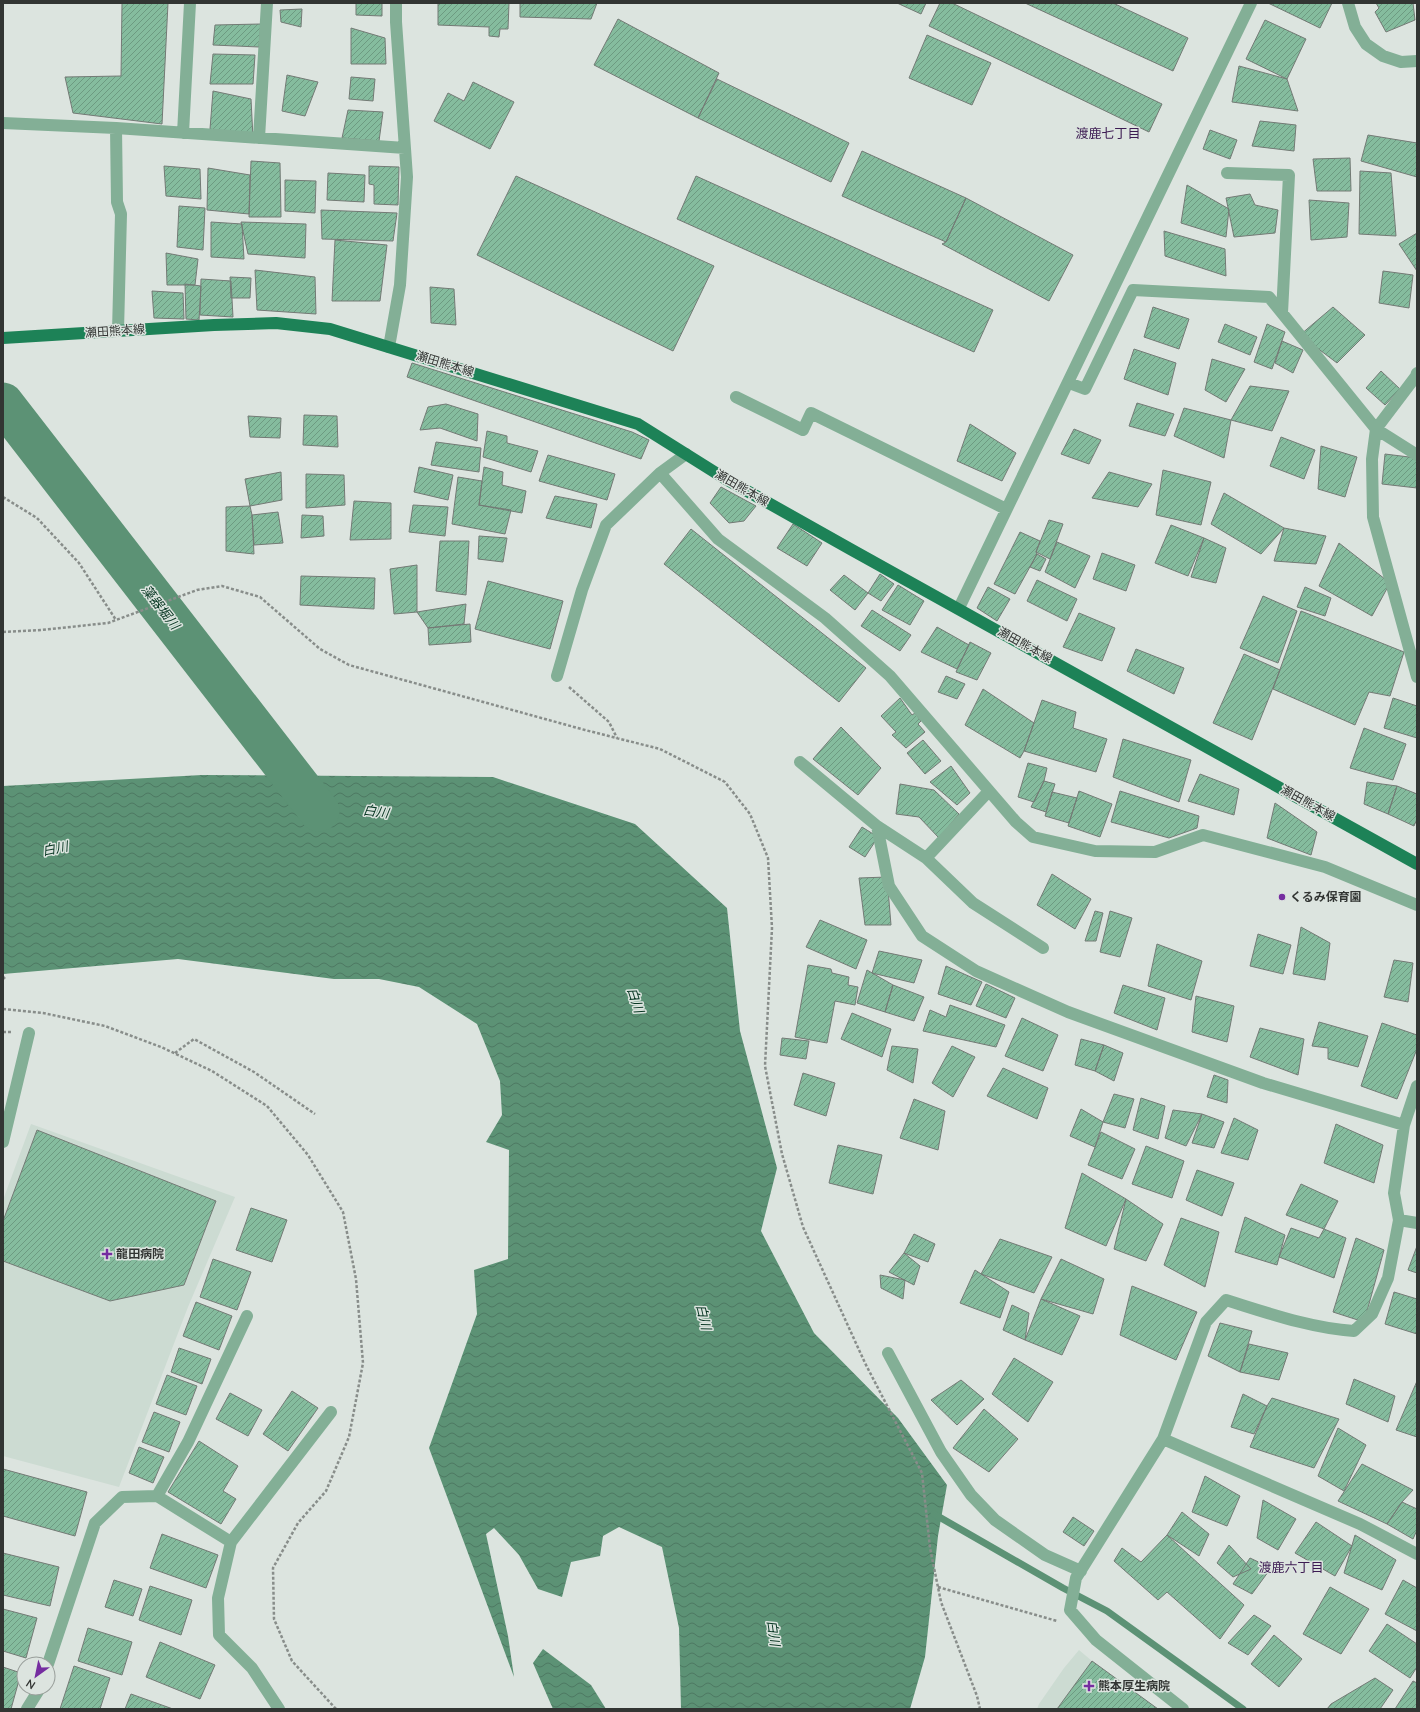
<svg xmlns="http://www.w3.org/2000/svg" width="1420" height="1712" font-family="Mulish,'Noto Sans JP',sans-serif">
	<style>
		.built { fill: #ccdbd2 }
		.water { fill: url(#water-waves) }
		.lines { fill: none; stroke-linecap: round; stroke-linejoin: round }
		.stream { stroke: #5c9275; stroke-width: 7 }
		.river { stroke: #5c9275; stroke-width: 41 }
		.building { fill: url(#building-hatch); stroke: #737a75 }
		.path { stroke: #888d8a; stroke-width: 2.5; stroke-dasharray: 3 2; stroke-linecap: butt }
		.minor { stroke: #83af96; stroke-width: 12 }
		.major { stroke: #1d8257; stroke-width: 12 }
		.poi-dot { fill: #752da0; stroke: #dce4df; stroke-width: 1.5 }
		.labels { text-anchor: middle; stroke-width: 3; stroke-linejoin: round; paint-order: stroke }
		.street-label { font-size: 12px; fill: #323533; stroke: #dce4df }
		.poi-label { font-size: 12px; font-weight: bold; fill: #323533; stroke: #dce4df; text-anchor: start }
		.neighbourhood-label { font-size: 13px; fill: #3c1b52; stroke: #dce4df }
		.water-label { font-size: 13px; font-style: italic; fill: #073622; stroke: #dce4df }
	</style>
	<defs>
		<pattern id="water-waves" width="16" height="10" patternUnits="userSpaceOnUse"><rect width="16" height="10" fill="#5c9275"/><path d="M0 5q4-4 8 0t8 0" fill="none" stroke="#4d7861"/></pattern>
		<pattern id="building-hatch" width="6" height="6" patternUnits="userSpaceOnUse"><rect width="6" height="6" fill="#85bc9e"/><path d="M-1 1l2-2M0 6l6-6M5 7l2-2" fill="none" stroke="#6d9a81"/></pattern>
	</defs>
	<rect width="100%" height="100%" fill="#dce4df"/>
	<path class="built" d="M31 1124 235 1197 188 1307 119 1487 3 1456V1200Z
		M1079 1650 1092 1661 1158 1709H1037L1039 1704 1064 1668Z"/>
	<path class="water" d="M202 775 493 777 635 824 727 908 740 1031 777 1168 761 1231 814 1333 898 1418 947 1485 938 1536 925 1657 910 1709H681L679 1628 662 1547 619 1527 603 1536 600 1556 571 1562 562 1597 538 1589 519 1555 494 1528 486 1534 508 1636 514 1677 429 1448 477 1314 474 1270 508 1259 509 1150 486 1142 502 1115 500 1081 477 1024 419 987 379 979H334L178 959 3 974V786Z
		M543 1649 591 1685 606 1709H553L533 1663Z"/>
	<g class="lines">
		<path class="stream" d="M934 1514 1063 1588 1107 1611 1243 1709"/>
		<path class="river" d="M3 403 319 811"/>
	</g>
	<path class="building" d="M122 3H168L162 124 73 113 65 77 121 76Z
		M356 3H382V16L356 15Z
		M438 3H509L508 29H500L499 37 489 36V27L438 25Z
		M520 3H597L591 19 520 17Z
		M897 3H926L921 14Z
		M940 3H952L1162 104 1149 132 929 26Z
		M1025 3H1113L1188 38 1173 71Z
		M1268 3H1332L1320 28Z
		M1376 3H1413L1415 20 1386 32 1375 12 1379 8Z
		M302 9 301 27 281 22 280 10Z
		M618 19 719 73 698 118 594 65Z
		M1265 20 1306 39 1287 79 1246 59Z
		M261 24 259 47 213 45 215 25Z
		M351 28 385 38 386 64H351Z
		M927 35 991 63 972 105 909 78Z
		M213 54 255 55 253 84H210Z
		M1239 66 1287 79 1298 111 1232 102Z
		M287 75 318 82 305 116 282 111Z
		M351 77 375 79 373 101 349 99Z
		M717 79 849 143 831 182 698 118Z
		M473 82 514 102 490 149 434 121 448 93 464 101Z
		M213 91 251 99 253 138 210 129Z
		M348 110 383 112 379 141 342 138Z
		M1260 121 1296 125 1294 151 1252 146Z
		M1210 130 1237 140 1230 159 1203 149Z
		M1368 135 1417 143V177L1361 161Z
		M862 151 966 198 946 242 842 196Z
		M1350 158 1351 191H1317L1313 159Z
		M251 161 280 163 281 217H249Z
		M164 166 200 169 201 199 166 196Z
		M369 166 399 167 398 205 374 204V185L369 184Z
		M208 168 250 175 249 214 207 210Z
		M1360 171 1391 173 1396 236 1359 234Z
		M328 173 365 175 364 202 327 200Z
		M516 176 714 266 673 351 477 255Z
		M696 176 993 310 974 352 677 219Z
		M285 180 316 181 315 213 285 211Z
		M1187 185 1229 209 1226 237 1181 223Z
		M1250 194 1255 205 1278 210 1275 233 1234 237 1226 198Z
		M966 198 1073 255 1049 301 942 244 946 242Z
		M1309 200 1349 203 1347 237 1311 240Z
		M179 206 205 208 203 250 177 247Z
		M321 210 397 213 393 241 322 239Z
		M211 222 242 224 244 259 211 257Z
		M241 222 306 224 305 258 248 254Z
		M1164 231 1225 249 1226 276 1165 256Z
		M1417 233V271L1399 244Z
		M335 240 387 245 380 301H332Z
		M166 253 198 259 195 285H167Z
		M255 270 315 277 316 314 257 310Z
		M1383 271 1413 275 1409 308 1379 303Z
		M230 277 251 278 250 298H231Z
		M201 279 231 281 233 317 200 315Z
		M185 284 201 286 199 320 186 319Z
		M430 287 454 289 456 325 431 323Z
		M152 291 183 293 184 319 154 318Z
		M1153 307 1189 319 1179 349 1144 337Z
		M1333 307 1365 335 1337 363 1300 335Z
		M1225 324 1257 337 1250 355 1218 342Z
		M1267 324 1285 332 1272 369 1254 362Z
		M1282 341 1303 350 1293 373 1275 363Z
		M1134 349 1176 363 1168 395 1124 379Z
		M1212 359 1245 369 1226 402 1205 390Z
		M412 363 632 432 649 440 641 459 407 377Z
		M1381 371 1400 389 1385 405 1366 388Z
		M1250 386 1289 391 1272 431 1231 420Z
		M1137 403 1174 414 1165 436 1129 426Z
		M446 404 478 414 477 441 440 428 420 430 428 407Z
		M1184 408 1231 420 1224 458 1174 436Z
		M304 415 337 416 338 447 303 445Z
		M248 416 281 418 280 438 250 437Z
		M970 424 1016 453 1002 481 957 461Z
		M1074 429 1101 440 1089 464 1061 454Z
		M487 431 507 436V443L538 451 531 472 483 457Z
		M1281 437 1315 450 1304 479 1270 466Z
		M436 442 481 448 479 472 431 465Z
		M1321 446 1357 457 1345 497 1318 489Z
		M1385 454 1417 458V488L1382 484Z
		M548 455 615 474 607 500 539 481Z
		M419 467 453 475 448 500 414 492Z
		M484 467 503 472 502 485 526 491 522 513 479 505Z
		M1163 470 1211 482 1201 525 1156 515Z
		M281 472 282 500 250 506 245 479Z
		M1109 472 1152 484 1138 507 1092 498Z
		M306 474 344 475 345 505 306 508Z
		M458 477 482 481 479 505 511 510 505 534 452 524Z
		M721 487 756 506 744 521 729 523 710 503Z
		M1224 493 1284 528 1261 554 1211 524Z
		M555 496 597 504 591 528 546 518Z
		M354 501 391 503V539L350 540Z
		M413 505 448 507 445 536 409 532Z
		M250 506 252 515 254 554 226 551V507Z
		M278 512 283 543 254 545 252 515Z
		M302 515 323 516 324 536 301 538Z
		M1049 520 1063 524 1050 559 1036 552Z
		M793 524 822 543 807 566 777 548Z
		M1171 525 1204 538 1188 576 1155 563Z
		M1284 528 1326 536 1316 564 1274 561Z
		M691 529 866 668 839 702 664 564Z
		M1020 532 1040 541 1036 552 1037 554 1015 594 994 584Z
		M479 536 507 538 503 562 478 559Z
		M1204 538 1226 548 1216 583 1191 577Z
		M440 541H469L466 595 436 591Z
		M1057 542 1090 556 1075 588 1045 572Z
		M1339 543 1390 583 1372 616 1319 586Z
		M1102 553 1135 565 1126 591 1093 579Z
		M1037 554 1046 559 1040 571 1030 567Z
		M417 565V612L394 614 390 569Z
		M880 574 894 584 881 601 868 593Z
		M844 575 868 593 855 610 830 590Z
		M301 576 375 578 374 609 300 605Z
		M1037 580 1077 599 1067 621 1027 601Z
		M488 581 563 601 550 649 475 629Z
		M898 585 924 601 910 625 882 610Z
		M988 587 1010 599 997 621 977 608Z
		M1305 587 1331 598 1325 616 1297 607Z
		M1263 596 1297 611 1278 663 1240 648Z
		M466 604 464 624 428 628 417 612Z
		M872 610 911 635 900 651 861 626Z
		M1301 611 1404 652 1390 696 1369 692 1355 725 1273 689Z
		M1079 613 1115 628 1102 661 1063 647Z
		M470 624 471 642 429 645 428 628Z
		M937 627 969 645 957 669 921 652Z
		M970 642 991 653 977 680 956 672Z
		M1136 649 1184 668 1174 694 1127 671Z
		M1244 654 1280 670 1252 740 1213 723Z
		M946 676 965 684 957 699 938 692Z
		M983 689 1034 723 1024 751 1020 758 965 725Z
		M900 698 912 715 915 713 921 721 918 724 925 732 906 748 892 735 896 732 881 716Z
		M1393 698 1417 706V738L1384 728Z
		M1042 700 1076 712 1073 728 1107 739 1096 772 1024 751Z
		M841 727 881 768 858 795 813 759Z
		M1364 728 1406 744 1393 780 1350 768Z
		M1123 739 1191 760 1179 802 1113 777Z
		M923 740 941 761 925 774 907 753Z
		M1028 763 1047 768 1044 781 1034 802 1018 797Z
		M951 766 970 793 957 805 930 782Z
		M1200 774 1239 789 1234 815 1188 801Z
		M1044 781 1055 784 1046 812 1031 807Z
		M1367 782 1397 786 1388 814 1364 804Z
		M900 784 934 790 959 814 939 838 919 817 896 814Z
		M1397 786 1417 794V819L1414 826 1388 814Z
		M1079 791 1112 804 1100 837 1068 826Z
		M1120 791 1199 816 1197 828 1169 838 1111 822Z
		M1052 792 1077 798 1069 823 1045 816Z
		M1275 803 1317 832 1311 855 1267 838Z
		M862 827 878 837 865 857 849 847Z
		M1052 874 1091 899 1075 929 1037 905Z
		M887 877 891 925H865L859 878Z
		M1095 911 1103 913 1096 941H1085Z
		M1110 911 1132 918 1120 957 1100 952Z
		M820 920 867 940 856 969 806 947Z
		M1301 927 1330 943 1325 980 1293 974Z
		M1258 934 1291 945 1283 974 1250 966Z
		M1157 944 1202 961 1191 1000 1148 986Z
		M879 951 922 960 914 983 872 973Z
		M1394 960 1413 963 1408 1002 1384 997Z
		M808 965 831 969 832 973 849 977 848 985 858 987 855 1005 835 1001 827 1043 795 1037Z
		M946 966 982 982 971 1005 938 994Z
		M867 970 893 985 885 1012 857 1003Z
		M986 984 1015 998 1006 1018 976 1006Z
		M893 985 924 997 914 1021 885 1012Z
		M1123 985 1165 998 1157 1030 1114 1013Z
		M1196 996 1234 1006 1227 1042 1192 1032Z
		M950 1005 1005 1025 996 1047 923 1031 930 1010 946 1017Z
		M852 1013 891 1029 882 1057 841 1039Z
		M1022 1018 1058 1035 1043 1071 1005 1056Z
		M1319 1022 1368 1036 1358 1067 1328 1059V1048L1312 1046Z
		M1382 1023 1417 1035V1049L1397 1099 1361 1086Z
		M1260 1028 1304 1039 1298 1075 1250 1057Z
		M782 1038 809 1041 806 1059 780 1055Z
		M1081 1039 1104 1045 1095 1071 1075 1065Z
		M1104 1045 1123 1053 1114 1081 1095 1071Z
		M892 1046 918 1049 913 1083 887 1070Z
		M952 1046 975 1057 953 1097 932 1083Z
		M1003 1068 1048 1088 1037 1119 987 1096Z
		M803 1073 835 1083 826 1116 794 1105Z
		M1214 1075 1228 1080 1227 1103 1207 1097Z
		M1114 1094 1134 1099 1125 1128 1103 1122Z
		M1141 1098 1165 1106 1158 1139 1133 1130Z
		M914 1099 945 1111 938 1150 900 1138Z
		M1081 1109 1103 1122 1095 1147 1070 1136Z
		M1173 1110 1202 1114 1186 1146 1165 1138Z
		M1202 1114 1224 1122 1214 1148 1192 1143Z
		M1234 1118 1258 1130 1248 1160 1221 1153Z
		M1336 1124 1383 1145 1374 1183 1324 1163Z
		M37 1130 216 1201 184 1285 110 1301 3 1261V1221Z
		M1101 1132 1135 1149 1122 1179 1088 1165Z
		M838 1145 882 1155 873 1194 829 1183Z
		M1146 1146 1184 1161 1172 1198 1132 1184Z
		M1197 1170 1234 1183 1222 1216 1186 1200Z
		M1082 1173 1126 1199 1106 1246 1065 1228Z
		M1301 1184 1338 1201 1324 1229 1286 1215Z
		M1126 1199 1163 1224 1146 1261 1114 1249Z
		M251 1208 287 1220 272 1262 236 1250Z
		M1245 1217 1285 1235 1277 1265 1235 1252Z
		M1181 1218 1219 1232 1205 1287 1164 1265Z
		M1291 1228 1319 1238 1324 1229 1346 1238 1334 1278 1279 1257Z
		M914 1234 935 1244 928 1262 904 1253Z
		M1356 1238 1384 1250 1364 1322 1333 1312Z
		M1000 1239 1052 1257 1034 1293 981 1274Z
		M1417 1246V1273L1408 1270Z
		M904 1253 920 1266 914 1285 889 1272Z
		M213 1259 251 1272 237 1310 200 1297Z
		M1061 1259 1104 1279 1093 1314 1041 1299Z
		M975 1270 1009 1292 1000 1318 960 1303Z
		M880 1275 905 1280 903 1299 881 1288Z
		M1132 1286 1197 1312 1176 1360 1120 1335Z
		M1394 1292 1417 1299V1334L1385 1324Z
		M1041 1299 1080 1316 1062 1355 1025 1340Z
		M196 1302 232 1316 219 1350 183 1336Z
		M1012 1305 1029 1313 1025 1340 1003 1330Z
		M1220 1323 1252 1331 1240 1372 1208 1356Z
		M1249 1344 1288 1353 1279 1380 1240 1372Z
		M179 1348 211 1359 202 1384 171 1372Z
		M1014 1358 1053 1382 1028 1422 992 1394Z
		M167 1375 197 1386 186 1415 156 1404Z
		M1354 1379 1395 1396 1388 1422 1346 1404Z
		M961 1380 984 1399 957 1425 931 1400Z
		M1417 1381V1437L1396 1430Z
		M292 1391 318 1408 288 1451 263 1434Z
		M230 1393 262 1410 248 1436 216 1419Z
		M1243 1394 1267 1406 1254 1434 1231 1427Z
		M1272 1398 1339 1419 1314 1468 1250 1447 1267 1406Z
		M984 1409 1018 1439 989 1472 953 1448Z
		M154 1412 180 1422 169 1452 142 1442Z
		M1338 1428 1366 1445 1344 1491 1318 1476Z
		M199 1441 238 1466 223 1491 236 1499 221 1524 168 1492Z
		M139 1447 164 1457 153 1483 129 1473Z
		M1362 1464 1413 1490 1402 1502 1387 1524 1338 1501Z
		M3 1469 87 1492 75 1536 3 1516Z
		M1205 1476 1240 1496 1227 1526 1192 1512Z
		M1263 1500 1296 1519 1278 1550 1257 1538Z
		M1402 1502 1417 1509V1530L1413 1539 1387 1524Z
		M1182 1512 1209 1534 1199 1556 1167 1535Z
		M1073 1517 1094 1531 1084 1546 1063 1532Z
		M1316 1522 1352 1546 1335 1576 1295 1553Z
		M162 1534 218 1555 206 1588 150 1568Z
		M1167 1535 1244 1605 1220 1639 1167 1592 1158 1600 1114 1561 1122 1548 1141 1562Z
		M1355 1535 1396 1560 1382 1590 1344 1573Z
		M1229 1545 1251 1569 1233 1577 1217 1563Z
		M3 1553 59 1567 50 1606 3 1595Z
		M1250 1558 1271 1568 1252 1594 1233 1584Z
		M114 1580 142 1589 133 1616 105 1607Z
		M1403 1580 1417 1588V1631L1385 1614Z
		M150 1586 192 1600 181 1635 139 1620Z
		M1330 1587 1369 1609 1341 1654 1303 1634Z
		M3 1609 37 1618 26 1658 3 1651Z
		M1254 1615 1271 1626 1248 1655 1228 1643Z
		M1387 1624 1417 1644V1667L1410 1678 1369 1651Z
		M88 1628 132 1642 122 1675 78 1661Z
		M1274 1635 1302 1659 1279 1687 1251 1664Z
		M160 1642 215 1665 200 1699 146 1677Z
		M1092 1661 1158 1709H1057Z
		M74 1666 110 1678 100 1709H60Z
		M3 1667 21 1673 11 1709H3Z
		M1375 1678 1393 1690 1380 1709H1327L1331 1704Z
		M1413 1681 1417 1683V1709H1395Z
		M131 1694 173 1709H125Z"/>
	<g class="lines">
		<path class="path" d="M3 497 37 518 79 563 116 620
			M3 632 41 630 108 623 197 590 222 586 260 597 320 649 349 665 585 730 660 749 725 782 750 814 768 858 772 928 765 1066 782 1154 803 1227 865 1363 922 1473 930 1548 941 1602 977 1696 980 1709
			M569 687 609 722 617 738
			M3 979 5 977
			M3 1009 43 1013 105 1026 161 1047 212 1071 267 1106 308 1155 343 1212 356 1279 363 1363 349 1437 326 1491 298 1523 273 1568 274 1619 292 1661 336 1709
			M3 1032H12
			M175 1053 194 1039 254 1072 315 1114
			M938 1587 1057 1621"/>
		<path class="minor" d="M1348 3 1355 27 1366 44 1383 56 1401 62 1417 61
			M3 123 116 128 405 148
			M116 128 117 202 121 214 118 331
			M183 133 190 3
			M259 138 267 3
			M1227 173 1289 175 1282 313
			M389 347 400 285 407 177 396 22V3
			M1417 373 1416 376 1376 429 1372 459 1373 517 1417 677
			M1069 383 1085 389 1133 290 1269 297 1376 429 1417 455
			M736 397 803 430 811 413 1006 509
			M660 473 718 539 825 618 890 676 1016 822 1033 837 1095 851 1155 852 1203 835 1325 867 1417 905
			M959 608 1251 3
			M557 676 582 590 606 525 660 473 686 454
			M800 762 877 826 926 858 973 903 1043 948
			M877 826 889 886 922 936 976 971 1068 1012 1263 1083 1404 1125
			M926 858 989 791
			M3 1142 29 1033
			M1399 1220 1417 1223
			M888 1353 941 1452 971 1495 995 1520 1045 1555 1081 1571
			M1163 1439 1360 1524 1417 1554
			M157 1496 231 1542
			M48 1664 95 1523 122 1497 157 1496 188 1442 247 1316
			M27 1709 40 1688
			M279 1709 252 1668 219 1635 218 1598 231 1542 331 1412
			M1183 1709 1096 1640 1070 1610 1076 1578 1163 1439 1206 1322 1226 1300C1268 1313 1310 1328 1354 1331L1372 1314 1388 1278 1399 1220 1394 1193 1404 1125 1417 1086"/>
		<path class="major" d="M3 338 214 325 276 323 330 329 638 424 724 478 852 550 1417 864"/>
	</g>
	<g class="poi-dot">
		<circle cx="1282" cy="897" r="4"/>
		<path d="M105 1248h4v4h4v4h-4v4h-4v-4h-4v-4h4z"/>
		<path d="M1087 1680h4v4h4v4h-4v4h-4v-4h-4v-4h4z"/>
	</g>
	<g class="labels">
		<g class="street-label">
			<text transform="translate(115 331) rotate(-4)" y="4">瀬田熊本線</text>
			<text transform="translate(445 364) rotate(17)" y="4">瀬田熊本線</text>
			<text transform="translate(742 488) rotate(30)" y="4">瀬田熊本線</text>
			<text transform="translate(1025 645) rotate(29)" y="4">瀬田熊本線</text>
			<text transform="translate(1308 803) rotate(29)" y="4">瀬田熊本線</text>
		</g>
		<g class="poi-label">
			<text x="1290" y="901">くるみ保育園</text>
			<text x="116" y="1258">龍田病院</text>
			<text x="1098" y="1690">熊本厚生病院</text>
		</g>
		<g class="neighbourhood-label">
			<text x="1108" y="138">渡鹿七丁目</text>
			<text x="1291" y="1572">渡鹿六丁目</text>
		</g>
		<g class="water-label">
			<text transform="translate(161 607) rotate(52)" y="5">藻器堀川</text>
			<text transform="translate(376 811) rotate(8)" y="5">白川</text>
			<text transform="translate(55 848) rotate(-11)" y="5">白川</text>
			<text transform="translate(636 1000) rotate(72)" y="5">白川</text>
			<text transform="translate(704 1317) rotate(77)" y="5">白川</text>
			<text transform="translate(774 1633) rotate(82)" y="5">白川</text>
		</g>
	</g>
	<rect width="1420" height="1712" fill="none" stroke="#323533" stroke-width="8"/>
	<g transform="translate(36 1676) rotate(213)"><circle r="19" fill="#dce4df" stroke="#989e9a"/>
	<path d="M0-3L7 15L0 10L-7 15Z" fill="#752da0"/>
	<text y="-6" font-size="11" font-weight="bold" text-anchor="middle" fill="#323533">N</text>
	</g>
</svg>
